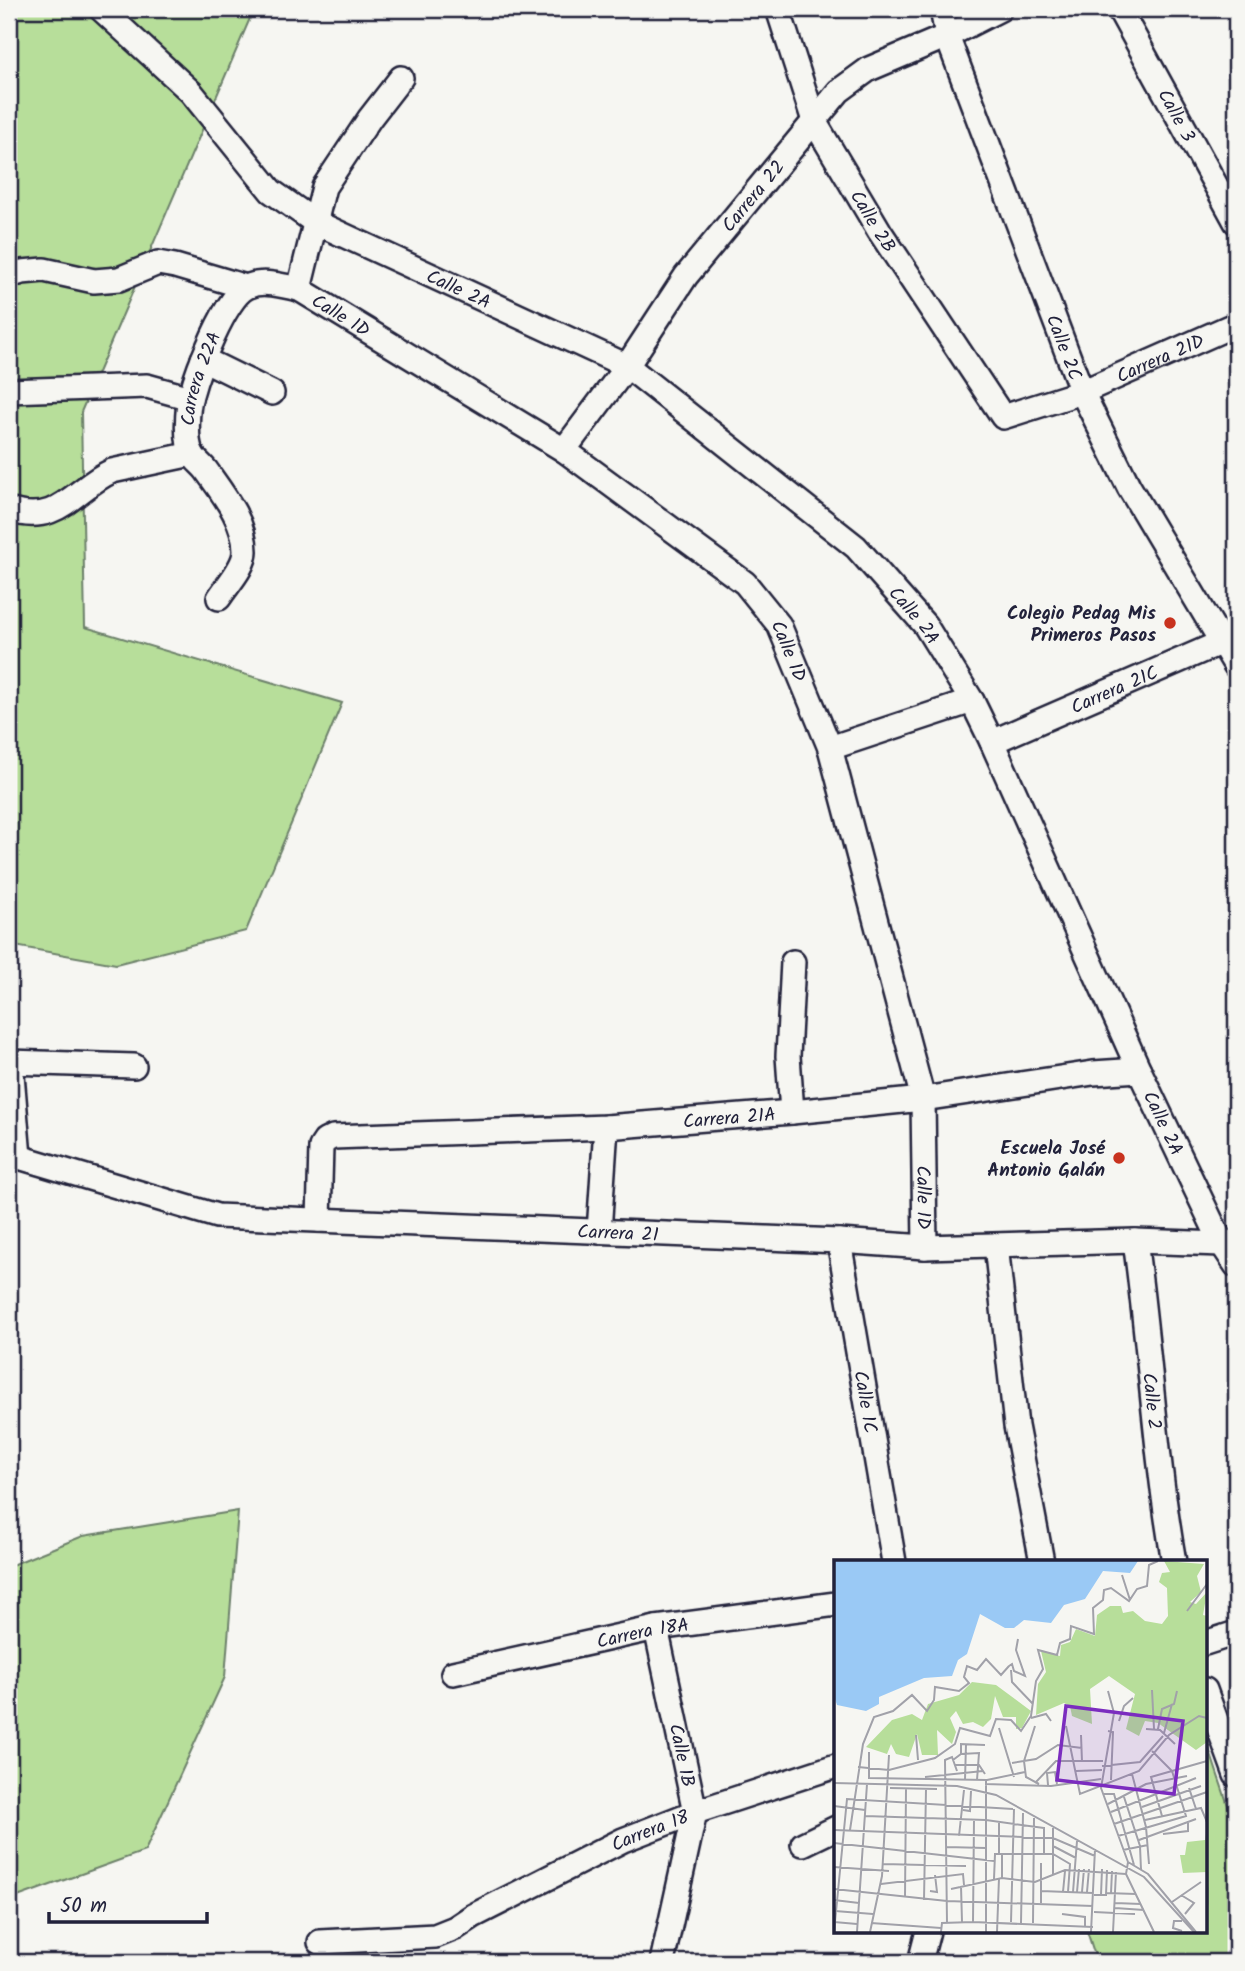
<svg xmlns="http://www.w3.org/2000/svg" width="1245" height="1971" font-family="Kalam,sans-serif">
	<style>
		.green { fill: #b7de9a; stroke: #6c806a; stroke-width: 2 }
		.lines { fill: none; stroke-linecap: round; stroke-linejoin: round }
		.minor-casing { stroke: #22223b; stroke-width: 28 }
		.minor { stroke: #f6f6f2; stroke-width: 23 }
		.poi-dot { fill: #c8321e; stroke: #f6f6f2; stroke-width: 2.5 }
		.labels { text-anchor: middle; stroke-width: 5; stroke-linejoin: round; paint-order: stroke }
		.street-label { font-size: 19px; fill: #22223b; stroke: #f6f6f2 }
		.poi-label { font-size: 19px; font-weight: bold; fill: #22223b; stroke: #f6f6f2; text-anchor: end }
		.inset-road { fill: none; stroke: #a1a1a9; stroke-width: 2 }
		.view { fill: #7b2cbf; fill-opacity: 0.15; stroke: #7b2cbf; stroke-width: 3.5 }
		.inset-edge { fill: none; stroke: #22223b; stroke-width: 3.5 }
	</style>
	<rect width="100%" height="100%" fill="#f6f6f2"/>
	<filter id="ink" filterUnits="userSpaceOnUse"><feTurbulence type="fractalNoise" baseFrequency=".0143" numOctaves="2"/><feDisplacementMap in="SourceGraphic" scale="14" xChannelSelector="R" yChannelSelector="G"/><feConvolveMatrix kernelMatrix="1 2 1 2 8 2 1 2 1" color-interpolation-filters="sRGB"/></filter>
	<g filter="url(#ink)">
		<path class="green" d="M9 9H254L81 412 85 627 342 703 246 931 116 964 9 945Z
			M238 1511 225 1677 145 1851 9 1900V1566L83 1536Z
			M1205 1737 1236 1829V1962H1097L1087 1931H1205Z"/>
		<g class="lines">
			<defs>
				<g id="minor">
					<path id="s1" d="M101 9 191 92 271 191 315 222 627 366 856 547 925 625 972 701 992 742 1139 1070 1222 1244 1236 1265"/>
					<path id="s2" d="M778 9 814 121 880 232 1003 417 1082 392 1236 324"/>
					<path id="s3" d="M942 9 947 36 1082 392 1129 487 1236 666"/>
					<path id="s4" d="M1119 9 1236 222"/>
					<path d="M9 276 22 272 44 270 94 281 119 279 158 263 175 266 246 287"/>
					<path d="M299 289 324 187 370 118 401 78"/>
					<path d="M203 359 272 393"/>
					<path d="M9 391 147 386 190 398"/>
					<path id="s5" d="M564 450 627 366 686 276 839 91 869 69 947 36 1000 9"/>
					<path d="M9 510C59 527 74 488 112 471L192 454"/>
					<path id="s6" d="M219 598C227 585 245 567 245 551 245 521 223 494 206 470 202 465 195 460 192 454 185 441 187 409 191 395 197 372 225 297 247 287 263 279 283 286 299 289L564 450 745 583 779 625 830 748 923 1099 925 1247"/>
					<path id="s7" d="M992 742 1236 636"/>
					<path d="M830 748 972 701"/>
					<path d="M9 1062 134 1066"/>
					<path d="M11 1063 19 1157"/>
					<path d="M792 1112 788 1056 793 962"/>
					<path id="s8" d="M9 1158 19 1157 217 1216 839 1241 925 1247 1135 1241 1222 1244 1233 1242"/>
					<path id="s9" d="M319 1220 321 1147 325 1141 333 1137 606 1127 792 1112 923 1099 1093 1073 1139 1070"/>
					<path d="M599 1232 606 1127"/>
					<path id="s10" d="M839 1241 894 1562"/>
					<path id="s11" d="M1135 1241C1150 1348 1155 1456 1174 1562"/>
					<path d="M996 1245 1016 1426 1042 1562"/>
					<path id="s12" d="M656 1628 695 1812 662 1962"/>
					<path d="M1205 1643 1236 1633"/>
					<path id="s13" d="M453 1673 656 1628 836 1604"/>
					<path d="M1205 1690 1236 1775"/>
					<path d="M803 1844 836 1828"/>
					<path id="s14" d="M320 1942 435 1936 455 1928 473 1916 623 1840 695 1812 836 1766"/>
					<path d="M920 1962 928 1931"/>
				</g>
			</defs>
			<use href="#minor" class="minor-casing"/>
			<use href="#minor" class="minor"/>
		</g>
	</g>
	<g class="poi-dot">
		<circle cx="1170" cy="623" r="7"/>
		<circle cx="1119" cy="1158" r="7"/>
	</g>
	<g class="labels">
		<g class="street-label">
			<text dy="7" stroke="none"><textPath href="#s4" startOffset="121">Calle 3</textPath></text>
			<text dy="7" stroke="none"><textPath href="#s5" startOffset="317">Carrera 22</textPath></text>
			<text dy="7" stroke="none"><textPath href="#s2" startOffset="234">Calle 2B</textPath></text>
			<text dy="7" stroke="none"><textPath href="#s1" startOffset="462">Calle 2A</textPath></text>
			<text dy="7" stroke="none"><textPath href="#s6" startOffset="453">Calle 1D</textPath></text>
			<text dy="7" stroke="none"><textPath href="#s3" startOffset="360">Calle 2C</textPath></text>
			<text dy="7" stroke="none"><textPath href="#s2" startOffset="637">Carrera 21D</textPath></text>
			<text dy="7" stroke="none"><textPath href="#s6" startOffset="245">Carrera 22A</textPath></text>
			<text dy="7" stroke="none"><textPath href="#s1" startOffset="1029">Calle 2A</textPath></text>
			<text dy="7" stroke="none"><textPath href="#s6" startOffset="1020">Calle 1D</textPath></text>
			<text dy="7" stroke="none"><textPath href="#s7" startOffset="133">Carrera 21C</textPath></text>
			<text dy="7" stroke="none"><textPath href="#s9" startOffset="486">Carrera 21A</textPath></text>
			<text dy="7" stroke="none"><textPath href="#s1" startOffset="1596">Calle 2A</textPath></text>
			<text dy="7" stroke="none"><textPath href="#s6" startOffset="1587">Calle 1D</textPath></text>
			<text dy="7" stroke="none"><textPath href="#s8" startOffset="618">Carrera 21</textPath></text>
			<text dy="7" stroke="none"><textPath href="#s10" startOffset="163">Calle 1C</textPath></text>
			<text dy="7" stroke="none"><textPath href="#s11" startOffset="161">Calle 2</textPath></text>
			<text dy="7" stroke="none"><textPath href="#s13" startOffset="194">Carrera 18A</textPath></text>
			<text dy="7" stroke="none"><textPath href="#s12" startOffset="130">Calle 1B</textPath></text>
			<text dy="7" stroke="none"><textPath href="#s14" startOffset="355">Carrera 18</textPath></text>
		</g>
		<g class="poi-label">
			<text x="1156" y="619">Colegio Pedag Mis<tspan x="1156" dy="22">Primeros Pasos</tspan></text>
			<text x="1105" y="1154">Escuela José<tspan x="1105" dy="22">Antonio Galán</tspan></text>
		</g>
	</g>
	<g transform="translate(834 1560)">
		<rect width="373" height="373" fill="#f6f6f2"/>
		<path d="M330 1 370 4 363 16 367 32 356 42 362 44 373 32 369 55 373 56V182L362 190 324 163 311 161 305 176 292 169 301 134 275 116 256 129 258 164 238 156 236 146 230 143 202 155 204 124 212 112 207 91 226 96 227 85 236 82 242 69 261 76 263 55 276 46H287L289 53 299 51 311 61 328 64 334 56 333 28 325 22 328 13 336 12ZM138 122 162 125 197 151 188 168 182 169V157H169L161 136 157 159 149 167 139 162 129 164 122 151 116 158 122 172 118 184 103 170 104 195H88L83 174 75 197 62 194 57 184 53 194 32 187 58 160 78 154 88 160 94 144 125 135ZM373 267V312L349 313 346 295H351L353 282 371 280Z" fill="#b7de9a"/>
		<path d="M0 1H304L296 13 269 11 251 39 230 45 217 63 190 60 180 68H171L146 54 133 94 124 100 118 116 90 118 45 137V144L32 151 3 145 0 136Z" fill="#9ac9f5"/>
		<path class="inset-road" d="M288 15 296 40M353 51 373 24M175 106 178 104 180 111 191 116 182 90 184 79M177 110 178 122 199 144M318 130 320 169M274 131 280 153 267 228 294 302 292 314 320 372M197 158 212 154 217 161M285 161 290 146 299 138M201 166 190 201 192 217 205 224M232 166 246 234 305 211 335 175 365 156 373 158M165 168 180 217M312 169 326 170 341 184M324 169 328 149 340 144 343 131M274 171 279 172 277 220M330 173 338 144M82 175 84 200M247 175 248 202M35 192V218L153 220 191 212M127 194V184L151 185M119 200 127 194 145 193 143 220M178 203 202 199 224 185 248 188M121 205H145L151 214M268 206 306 202 329 176M24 207 55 210 101 198 121 184 126 168 156 176 162 159 177 160 187 171 197 156 202 121 209 109 204 90 223 95 226 83 236 79 237 66 260 74 259 48 269 40 270 30 277 28 295 41 303 29 313 26 315 5 324 1M242 211 268 210M298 214 312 267 315 304M91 217 149 211M131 220 132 184M152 220V372M0 223 123 226 162 235 310 317 360 372M201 223 222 201H269M151 224 217 226 267 219M214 225 213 213 221 212 223 224M56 228 103 229M355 228 362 249M270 234H280L300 305M290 237 306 286 307 310M274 244 312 224 353 216M0 246 31 250M308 247 367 226M129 250 136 251 137 231M277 252 362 218M31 256 152 260 210 268M328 256 317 217 373 201M311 260 367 248 373 262M280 264 373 232M210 267V294M0 270 219 278 261 296M16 270 29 184 40 157 59 151 78 135 93 151 100 140 101 127 125 131 135 123 130 117 133 106 143 110 152 99 167 115 175 106M329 274 354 271V261M125 276 130 230M284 276 352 256 338 211 318 191M305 280 362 259M0 283 160 301M219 286 242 298M112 287 152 288M289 290 314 285M165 294V261M294 302 314 314 362 372M49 304 132 306M0 307 55 311M219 316V268M168 318V294M160 319 161 294H219L236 304 234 332M47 324 129 314 130 325M127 326 128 362M0 329 113 341 259 346M117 329 168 318 201 322 231 310 292 314M96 331 103 332 101 315M207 331 259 333M229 332 231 311M239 332 243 281M243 332 245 309M248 332 250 309M253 332 255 309M272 333 302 334M277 333 278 311M260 335H272L273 310M267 335 268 309M347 335 360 343 351 354M71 337 72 229M0 340 25 343M90 340 92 229M338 342 367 322M207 343V303M281 343 307 344M281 348 310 350M1 351 39 354M260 352 301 354M228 354 251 357V366M0 362 23 364M139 362 140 259M177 362 180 249M37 363 107 368M113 363 111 200 118 197 123 211M187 363 189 253M199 363 200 258M348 371 339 368 340 361H348M0 372 13 239 179 249M23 372 33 224M36 372 48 316 55 195M107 372 108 363 139 362 259 367M163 372 165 318M257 372 261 289M279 372 282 312"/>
		<path class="view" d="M232 146 349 161 340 234 223 220Z"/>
		<rect width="373" height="373" class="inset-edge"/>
	</g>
	<rect width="1245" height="1971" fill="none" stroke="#f6f6f2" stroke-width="35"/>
	<rect x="18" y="18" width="1210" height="1936" fill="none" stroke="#22223b" stroke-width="2.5" filter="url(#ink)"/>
	<path d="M49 1912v10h158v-10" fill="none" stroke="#22223b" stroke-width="3.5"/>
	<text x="60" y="1912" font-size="21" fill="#22223b" stroke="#f6f6f2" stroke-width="5" paint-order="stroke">50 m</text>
</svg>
